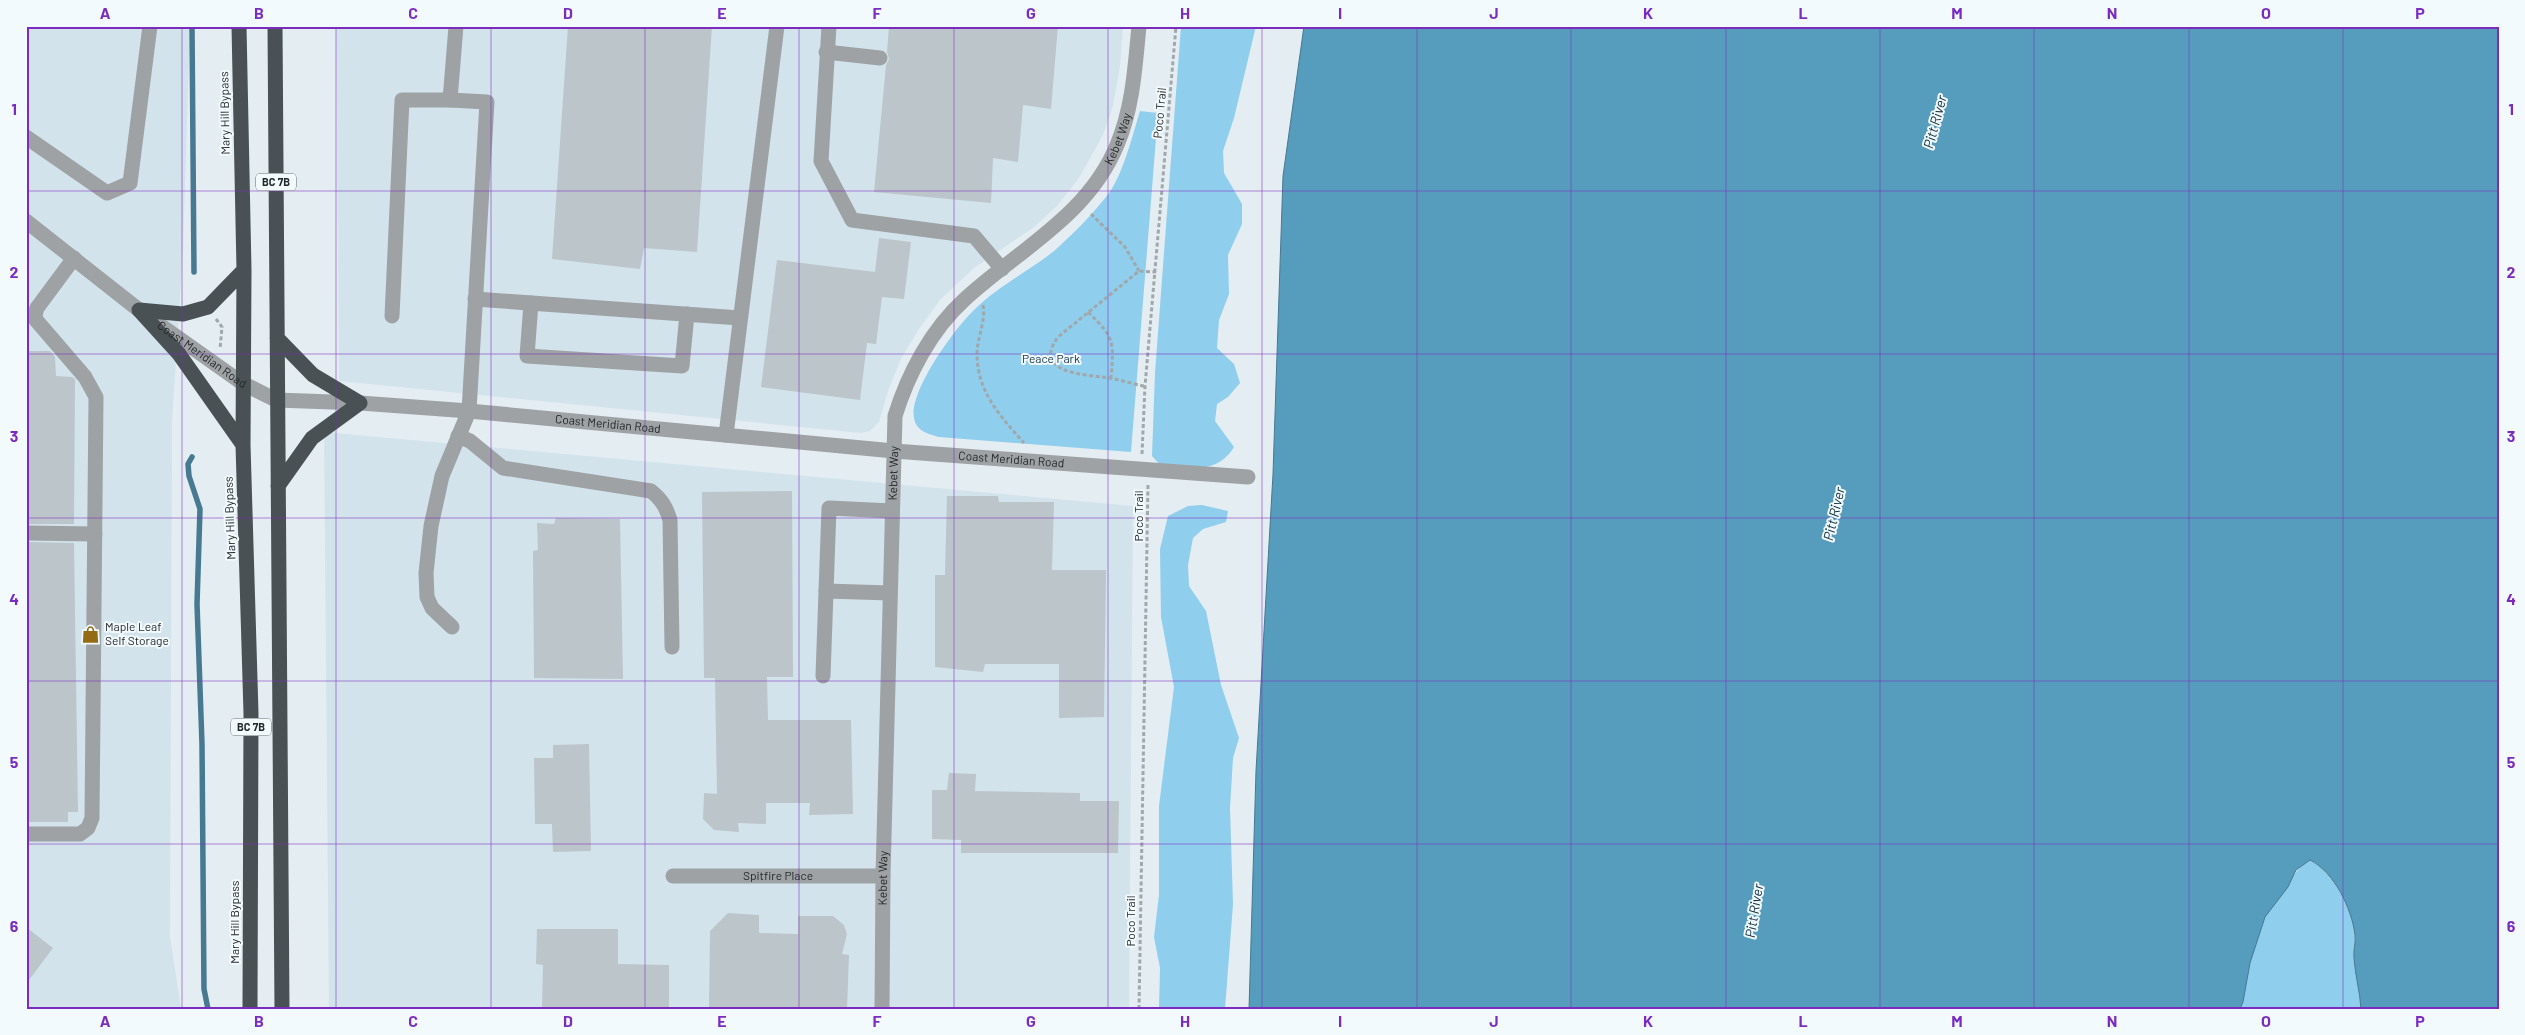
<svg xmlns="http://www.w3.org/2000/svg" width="2525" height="1035" font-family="Barlow,sans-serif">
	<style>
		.built { fill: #d2e3ec }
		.green { fill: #8fceed }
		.water { fill: #569cbd; stroke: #477991 }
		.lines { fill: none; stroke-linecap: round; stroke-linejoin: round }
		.stream { stroke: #477991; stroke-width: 5.5 }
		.building { fill: #bcc5c9 }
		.path { stroke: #a0a8ab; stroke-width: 3; stroke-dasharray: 4 2.5; stroke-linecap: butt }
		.minor { stroke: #9ea2a4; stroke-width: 15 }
		.highway { stroke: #495155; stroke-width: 15 }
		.grid { fill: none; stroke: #7b2cbf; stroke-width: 1; stroke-opacity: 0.55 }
		.labels { text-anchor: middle; stroke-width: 4; stroke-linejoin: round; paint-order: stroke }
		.shield { fill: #f3fafe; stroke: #626769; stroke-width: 1 }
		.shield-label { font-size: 11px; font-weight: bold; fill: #242829 }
		.street-label { font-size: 12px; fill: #242829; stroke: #f3fafe }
		.park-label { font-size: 12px; fill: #0f313f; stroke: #f3fafe }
		.poi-label { font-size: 12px; fill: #242829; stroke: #f3fafe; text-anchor: start }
		.water-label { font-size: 14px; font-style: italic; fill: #0d2e3d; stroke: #f3fafe }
		.neatline { fill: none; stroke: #7b2cbf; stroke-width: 2 }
		.grid-label { font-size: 16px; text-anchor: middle; font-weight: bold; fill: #7b2cbf }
	</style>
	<rect width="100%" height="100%" fill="#e4edf2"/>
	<path class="built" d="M26 26H190L183 248 172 423 170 936 181 1009H26Z
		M336 26H1123L1120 66 1113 106 1103 135 1079 178 1057 206 1034 227 974 268 940 300 919 329 902 357 889 388 879 422 870 431 861 433 339 381Z
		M324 432 1133 506 1129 1009H329Z"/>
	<path class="green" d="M1181 26H1256L1234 118 1223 151 1224 173 1242 204V224L1228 255 1229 294 1219 320 1217 348 1234 364 1240 383 1228 397 1217 404 1215 421 1234 447C1217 475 1190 467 1162 467L1152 456 1155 373Z
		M1140 111 1158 113 1131 452 939 437C928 434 916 431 914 418 909 391 955 328 974 310 998 286 1028 272 1054 251 1073 234 1094 213 1109 193 1123 174 1133 134 1140 111Z
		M1202 505 1228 511 1226 522 1203 529 1193 538 1188 565 1189 586 1206 611 1221 685 1239 738 1233 758 1230 808 1233 904 1225 1009H1159L1160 968 1154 937 1159 895V806L1174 687 1161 617 1160 549 1168 516 1188 506Z
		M2310 860C2332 871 2354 912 2355 937 2355 945 2353 953 2354 960 2357 977 2363 993 2368 1009H2205C2232 967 2257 925 2287 885 2295 875 2298 866 2310 860Z"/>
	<path class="water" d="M1304 26H2499V1009H2361C2360 991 2355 975 2354 958 2353 951 2356 943 2355 935 2352 909 2334 872 2310 860L2296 870 2288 887 2265 917 2250 963 2243 1002 2240 1009H1249L1256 771 1273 474 1283 176Z"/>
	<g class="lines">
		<path class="stream" d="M192 26 194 272
			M192 457 188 464 189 476 200 509 197 604 202 744 204 989 208 1009"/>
	</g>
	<path class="building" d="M568 26H712L697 252 644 248 640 269 552 259Z
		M889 26H1058L1051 109 1023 105 1018 162 993 158 991 203 874 192 886 65 889 59 887 52Z
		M879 238 911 242 904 299 882 297 876 344 867 343 860 400 761 387 777 260 875 272Z
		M26 351H50L55 357 56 376 72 377 75 379 74 524H26Z
		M792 491 793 677H767L768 720H851L853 814 809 815 810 803H766V824L738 823 739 832 714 830 703 819 704 793 717 794 715 678H704L702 492Z
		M947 496H998L999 502H1054L1052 570H1106L1104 717 1059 718V664H985L983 672 935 667V575H945Z
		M556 518 620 519 623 679 534 678 533 551 538 550 537 523 554 524Z
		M26 542 74 543 78 812H68V822H26Z
		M589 744 591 851 553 852 552 824H535L534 758H553V745Z
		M949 773 976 774 975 791 1080 793V801H1119L1118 853H961V840L932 839V790H947Z
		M728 913 759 915V933L798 934V916H833L844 925 847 934 842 954 849 955 847 1009H709L710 931Z
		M26 927 53 948 26 984Z
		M537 929H618V964L669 965V1009H542L543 965 536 964Z"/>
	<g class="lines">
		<path class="path" d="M1091 214 1125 247 1139 271
			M983 305C986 322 977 337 977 354 977 392 1001 417 1024 443
			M1088 312C1115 338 1114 342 1111 378
			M216 319 222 327 220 349
			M1144 386C1133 384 1121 380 1110 378 1089 375 1030 374 1058 337L1139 271 1156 272
			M1142 454 1145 386 1176 26
			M1139 1009 1148 484"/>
		<g class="minor">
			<path d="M829 26 821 161 852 220 974 236 1002 269"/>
			<path d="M826 52 880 58"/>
			<path d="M26 137 107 193 130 183 150 26"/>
			<path id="s1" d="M26 221 139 310 242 383 276 400 360 403 469 411 894 451 1248 477"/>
			<path d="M475 299 740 318"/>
			<path d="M531 303 527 356 682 366 687 314"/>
			<path d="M392 316 402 100H450"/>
			<path d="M726 435 777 26"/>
			<path d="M458 436 470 441 503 468 651 491C662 500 666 507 670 520L672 647"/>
			<path d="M26 533 95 534"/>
			<path d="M826 591 890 593"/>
			<path d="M452 627 432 608 427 597 426 573 431 526 442 476 469 411 487 102 450 100 456 26"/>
			<path d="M823 676 829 508 892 511"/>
			<path d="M26 834H80L88 828 92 818 96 397 85 377 36 320 35 315 37 308 74 258"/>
			<path id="s2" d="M673 876H883"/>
			<path id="s3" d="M882 1009 883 876 895 416C908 374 931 330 964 300 1018 250 1088 216 1117 145 1133 107 1135 67 1139 26"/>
		</g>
		<path class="highway" d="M239 26 244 270 243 445 251 713 250 1009
			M275 26 282 1009
			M139 310 179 354 243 445
			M139 310 183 314 208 307 244 270
			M277 338 313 375 360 403 312 438 278 486"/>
	</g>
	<path class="grid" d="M182 26V1009M336 26V1009M491 26V1009M645 26V1009M799 26V1009M954 26V1009M1108 26V1009M1262 26V1009M1417 26V1009M1571 26V1009M1726 26V1009M1880 26V1009M2034 26V1009M2189 26V1009M2343 26V1009M26 191H2499M26 354H2499M26 518H2499M26 681H2499M26 844H2499"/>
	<defs>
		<symbol id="shop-bare" viewBox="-9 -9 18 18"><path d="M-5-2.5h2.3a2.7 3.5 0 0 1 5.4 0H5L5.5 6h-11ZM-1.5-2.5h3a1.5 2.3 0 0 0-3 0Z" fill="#946b15" stroke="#f3fafe" stroke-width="2.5" paint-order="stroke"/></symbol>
	</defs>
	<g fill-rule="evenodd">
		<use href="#shop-bare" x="78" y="622" width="25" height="25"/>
	</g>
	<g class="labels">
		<g class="shield">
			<rect x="256" y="173.5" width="40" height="17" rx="4"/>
			<rect x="231" y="718.5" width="40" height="17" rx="4"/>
		</g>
		<g class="shield-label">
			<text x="276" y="186">BC 7B</text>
			<text x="251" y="731">BC 7B</text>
		</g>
		<g class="street-label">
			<text transform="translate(225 113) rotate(-91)" y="4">Mary Hill Bypass</text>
			<text transform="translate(1160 113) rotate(-85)" y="4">Poco Trail</text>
			<text dy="4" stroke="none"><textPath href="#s3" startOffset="956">Kebet Way</textPath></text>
			<text dy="4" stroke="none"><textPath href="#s1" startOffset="221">Coast Meridian Road</textPath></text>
			<text dy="4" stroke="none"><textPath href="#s1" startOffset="641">Coast Meridian Road</textPath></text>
			<text dy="4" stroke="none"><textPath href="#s1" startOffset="1046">Coast Meridian Road</textPath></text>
			<text dy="4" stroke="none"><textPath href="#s3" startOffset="536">Kebet Way</textPath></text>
			<text transform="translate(1139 516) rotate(-90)" y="4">Poco Trail</text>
			<text transform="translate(230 518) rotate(-92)" y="4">Mary Hill Bypass</text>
			<text dy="4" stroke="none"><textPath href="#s2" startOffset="105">Spitfire Place</textPath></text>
			<text dy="4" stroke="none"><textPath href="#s3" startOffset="131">Kebet Way</textPath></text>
			<text transform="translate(1131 921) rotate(-90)" y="4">Poco Trail</text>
			<text transform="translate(235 922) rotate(-90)" y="4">Mary Hill Bypass</text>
		</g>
		<g class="park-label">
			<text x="1051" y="363">Peace Park</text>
		</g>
		<g class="poi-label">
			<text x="105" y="631">Maple Leaf<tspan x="105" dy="14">Self Storage</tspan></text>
		</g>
		<g class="water-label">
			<text transform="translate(1935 122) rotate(-75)" y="5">Pitt River</text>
			<text transform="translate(1834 514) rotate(-77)" y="5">Pitt River</text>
			<text transform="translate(1754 911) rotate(-81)" y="5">Pitt River</text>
		</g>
	</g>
	<rect width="2525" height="1035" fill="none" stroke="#f3fafe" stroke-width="55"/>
	<rect x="28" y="28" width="2470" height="980" class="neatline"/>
	<g class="grid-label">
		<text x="105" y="19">A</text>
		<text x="259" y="19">B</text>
		<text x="413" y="19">C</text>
		<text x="568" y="19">D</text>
		<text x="722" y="19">E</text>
		<text x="877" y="19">F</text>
		<text x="1031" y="19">G</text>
		<text x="1185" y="19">H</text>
		<text x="1340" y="19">I</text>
		<text x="1494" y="19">J</text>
		<text x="1648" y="19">K</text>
		<text x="1803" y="19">L</text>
		<text x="1957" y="19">M</text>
		<text x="2112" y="19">N</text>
		<text x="2266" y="19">O</text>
		<text x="2420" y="19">P</text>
		<text x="14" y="115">1</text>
		<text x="2511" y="115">1</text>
		<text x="14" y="278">2</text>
		<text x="2511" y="278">2</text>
		<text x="14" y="442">3</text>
		<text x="2511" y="442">3</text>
		<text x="14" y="605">4</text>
		<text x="2511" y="605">4</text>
		<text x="14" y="768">5</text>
		<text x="2511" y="768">5</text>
		<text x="14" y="932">6</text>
		<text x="2511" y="932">6</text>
		<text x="105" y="1027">A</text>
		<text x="259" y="1027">B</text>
		<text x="413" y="1027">C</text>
		<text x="568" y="1027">D</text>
		<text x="722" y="1027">E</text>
		<text x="877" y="1027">F</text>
		<text x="1031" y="1027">G</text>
		<text x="1185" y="1027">H</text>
		<text x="1340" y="1027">I</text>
		<text x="1494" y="1027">J</text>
		<text x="1648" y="1027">K</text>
		<text x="1803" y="1027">L</text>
		<text x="1957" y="1027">M</text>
		<text x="2112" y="1027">N</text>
		<text x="2266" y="1027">O</text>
		<text x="2420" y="1027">P</text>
	</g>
</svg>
